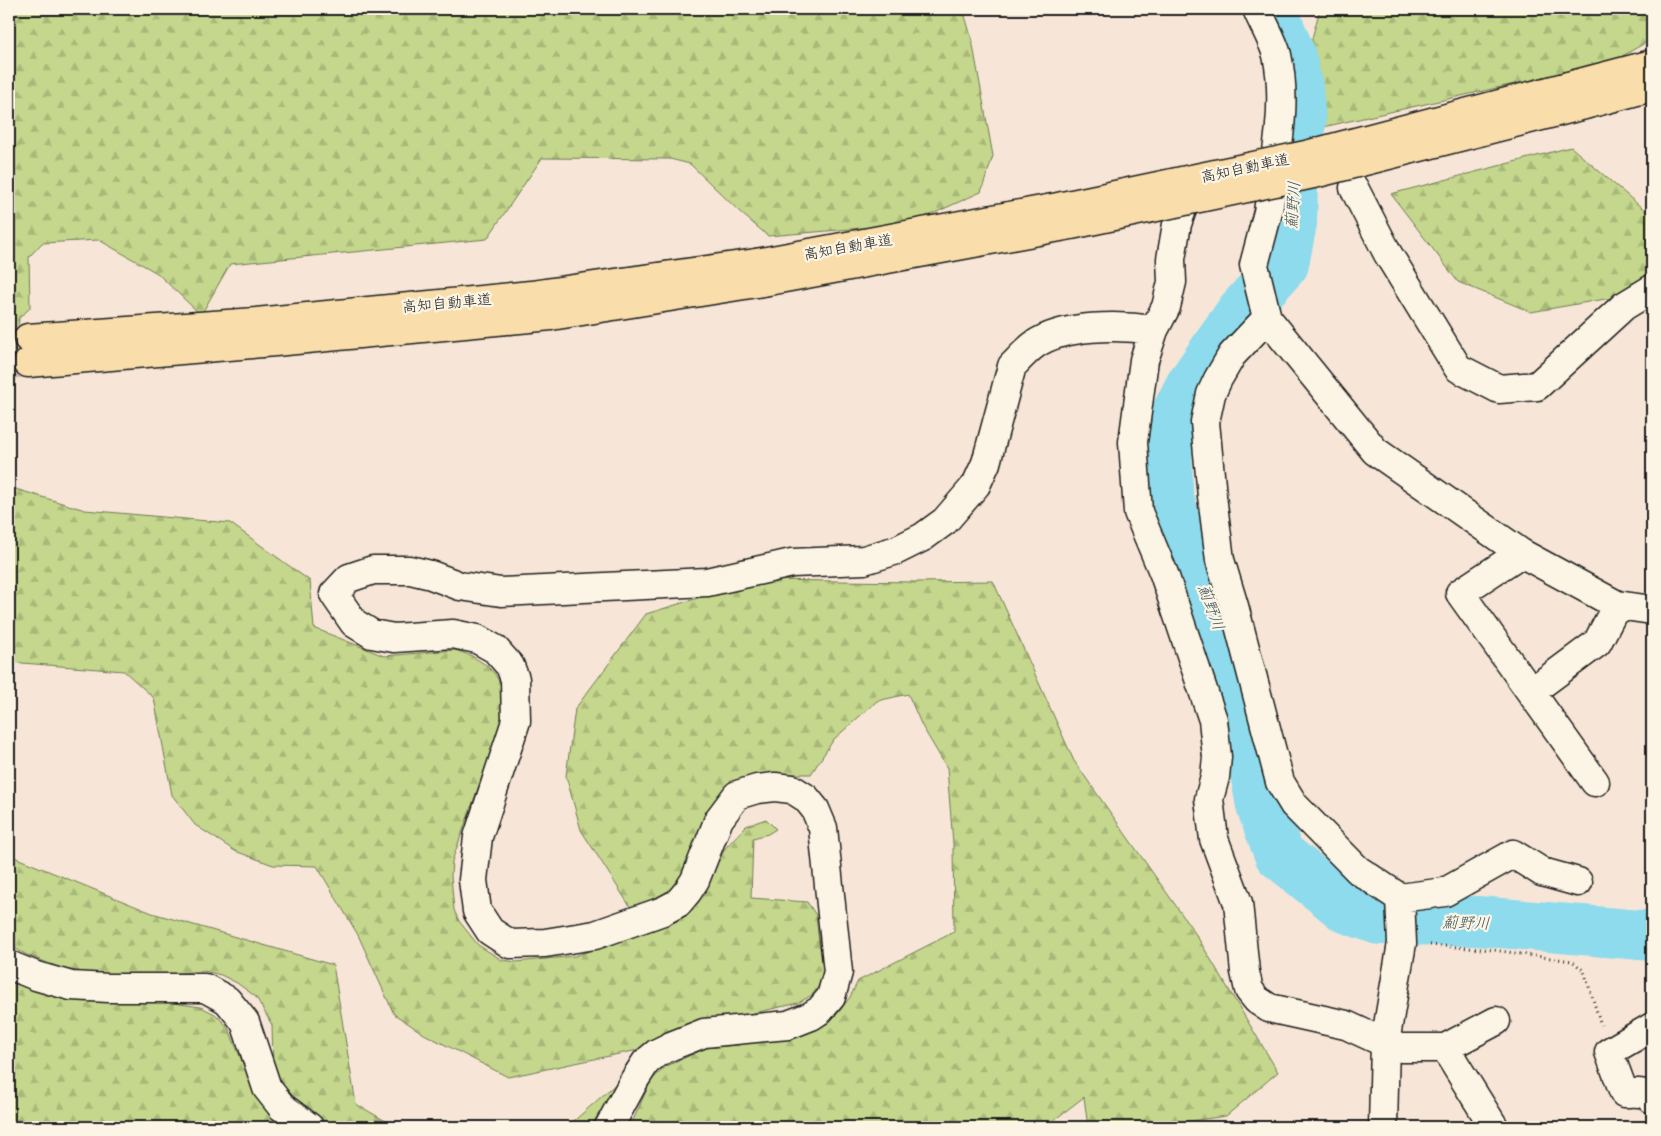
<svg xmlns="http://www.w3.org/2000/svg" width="1661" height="1136" font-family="Dekko,'Klee One',sans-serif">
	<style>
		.forest { fill: url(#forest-firs); stroke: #707a54 }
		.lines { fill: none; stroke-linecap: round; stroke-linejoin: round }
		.river { stroke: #8ddbec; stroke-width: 50 }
		.highway-tunnel { stroke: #cbbeb2; stroke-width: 28; stroke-dasharray: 28 14; stroke-linecap: butt }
		.street-casing { stroke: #1c1c1c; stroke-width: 31 }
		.highway-casing { stroke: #1c1c1c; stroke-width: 31 }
		.path { stroke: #1c1c1c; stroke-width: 3; stroke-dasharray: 1 4; stroke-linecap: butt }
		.street { stroke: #fcf5e5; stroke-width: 28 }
		.highway { stroke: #f9deab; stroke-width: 28 }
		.highway-bridge-casing { stroke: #1c1c1c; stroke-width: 31; stroke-linecap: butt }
		.highway-bridge { stroke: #f9deab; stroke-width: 28 }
		.labels { text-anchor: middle; stroke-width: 4.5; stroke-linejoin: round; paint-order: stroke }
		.street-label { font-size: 15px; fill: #1c1c1c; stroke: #fcf5e5 }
		.water-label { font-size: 16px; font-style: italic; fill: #3e555a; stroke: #fcf5e5 }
	</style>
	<defs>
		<pattern id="forest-firs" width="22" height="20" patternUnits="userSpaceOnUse" patternTransform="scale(1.25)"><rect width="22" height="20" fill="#c4d78c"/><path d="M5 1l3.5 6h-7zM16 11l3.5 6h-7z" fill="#a8b878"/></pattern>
	</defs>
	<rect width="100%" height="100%" fill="#f7e6d7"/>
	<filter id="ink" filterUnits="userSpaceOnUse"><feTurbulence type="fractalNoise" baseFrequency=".02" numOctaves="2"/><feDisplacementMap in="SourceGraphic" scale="10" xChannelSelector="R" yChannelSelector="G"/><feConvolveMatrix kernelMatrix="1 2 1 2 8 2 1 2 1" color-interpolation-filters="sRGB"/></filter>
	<g filter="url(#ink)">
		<path class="forest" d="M9 9H963L972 40 993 156 981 192 910 224 768 236 741 213 690 164 670 159 542 158 487 239 230 264 201 315 157 273 99 240 42 243 29 257 30 308 19 318 9 464Z
			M1320 9H1652V39L1612 62 1323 127 1312 91 1311 42Z
			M1571 147 1649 214H1652V286L1617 297 1531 312 1458 282 1391 194Z
			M9 487 85 510 230 523 310 581 314 628 384 656 455 650 472 656 486 665 495 674 501 685 502 721 452 861 451 876 454 910 459 921 478 945 502 960 516 962 575 956 675 922 694 906 726 847 746 826 766 819 776 829 768 834 753 838 751 898 807 902 816 915 819 943 825 970 821 983 812 995 798 1003 684 1029 658 1039 638 1050 508 1077 424 1034 394 1014 358 935 317 866 273 865 235 851 195 825 172 795 154 698 124 671 9 662Z
			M757 580 916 582 993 581 1074 761 1195 933 1278 1072 1226 1116 1149 1127H1096L1087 1120 1084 1097 1045 1127H630L651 1080 667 1066 706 1048 737 1045 815 1029 828 1023 839 1012 850 997 858 981 954 932 953 844 947 768 922 726 908 694 877 701 834 739 811 774H766L724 788 704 815 692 859 669 897 633 911 581 830 566 776 575 709 646 614Z
			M9 855 152 913 333 965 356 1104 396 1127H332L302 1107 289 1095 273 1067 272 1025 256 997 237 983 221 975 204 971 143 976 98 974 63 969 27 955 9 945Z
			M9 977 39 992 125 1002H166L201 1007 215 1014 228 1027 255 1093 289 1127H9Z
			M618 1082 591 1127H567Z"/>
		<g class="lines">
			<path class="river" d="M1272 9 1291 56 1298 87 1301 122 1293 185 1292 223 1284 264 1241 312 1190 386 1167 432 1168 494 1177 527 1213 602 1244 710 1261 806 1279 854 1346 908 1379 920 1477 921 1652 936"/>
			<path class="highway-tunnel" d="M9 339 28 338
				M9 365 28 363"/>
			<defs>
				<path id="street" d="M1257 9C1263 24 1273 40 1277 55 1285 91 1281 129 1275 164
					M1271 164H1275L1268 212 1254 265 1267 318 1375 451 1521 553 1617 605 1652 610
					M1199 184 1185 201 1177 224 1171 259 1172 282 1166 307 1154 330 1144 360 1133 442 1138 512 1164 574 1213 720 1217 757 1215 777 1209 799 1214 839 1238 903 1245 972 1249 990 1257 1000 1269 1008 1346 1025 1385 1043 1401 1048H1445L1496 1021
					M1354 188 1388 254 1458 368 1499 389 1537 386 1624 306 1652 289
					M1267 318 1232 355 1218 379 1211 394 1205 422 1212 496 1220 560 1234 606 1280 782 1294 805 1358 870 1400 898 1402 943 1385 1043 1383 1127
					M1521 553 1460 593 1595 782
					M1531 692 1597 643 1617 605
					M1400 898 1445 892 1513 854 1542 872 1578 882
					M9 965 36 976 71 986 109 988H205L227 1000 245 1022 267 1088 282 1107 309 1127
					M1652 1027 1609 1052 1624 1093C1634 1093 1645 1091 1652 1099
					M1445 1048 1494 1127
					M609 1127 635 1079 646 1062 657 1053 671 1046 704 1033 788 1025 811 1016 820 1010 831 997 838 972 823 828 815 809 806 798 792 789 775 787 757 789 737 795 719 819 695 880 688 891 678 903 663 911 595 935 545 943 510 944 490 931 477 911 473 880 478 837 516 721 515 679 510 666 495 649 477 639 453 634 394 638 372 634 354 623 334 594 349 578 373 570H410L431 575 460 586 501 592 707 582 792 563 864 560 897 550 923 537 945 521 976 485 986 463 1012 366C1019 359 1026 351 1034 345 1063 324 1120 325 1154 330"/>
				<path id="highway" d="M1568 86 1652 64
					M1581 106 1652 87
					M28 338 256 322 531 295 756 263
					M28 363 275 342 551 316 763 282"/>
			</defs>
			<use href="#street" class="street-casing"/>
			<use href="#highway" class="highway-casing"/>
			<path class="path" d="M1430 945 1493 950 1572 961 1584 971 1601 1025"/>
			<use href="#street" class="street"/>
			<use href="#highway" class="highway"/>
			<defs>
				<path id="highway-bridge" d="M756 263 1058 207 1306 155 1568 86
					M763 282 1071 225 1318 173 1581 106"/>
			</defs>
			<use href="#highway-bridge" class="highway-bridge-casing"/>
			<use href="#highway-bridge" class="highway-bridge"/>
		</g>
	</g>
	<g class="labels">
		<g class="street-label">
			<text transform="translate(1245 168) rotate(-12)" y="5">高知自動車道</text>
			<text transform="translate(848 247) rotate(-10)" y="5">高知自動車道</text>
			<text transform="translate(447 303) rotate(-5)" y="5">高知自動車道</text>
		</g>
		<g class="water-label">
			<text transform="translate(1292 205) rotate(-86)" y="6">薊野川</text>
			<text transform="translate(1212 607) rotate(70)" y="6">薊野川</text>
			<text transform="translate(1466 922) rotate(2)" y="6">薊野川</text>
		</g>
	</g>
	<rect width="1661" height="1136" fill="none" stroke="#fcf5e5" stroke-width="30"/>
	<rect x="15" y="15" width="1631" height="1106" fill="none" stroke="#1c1c1c" stroke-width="2" filter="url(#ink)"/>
</svg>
